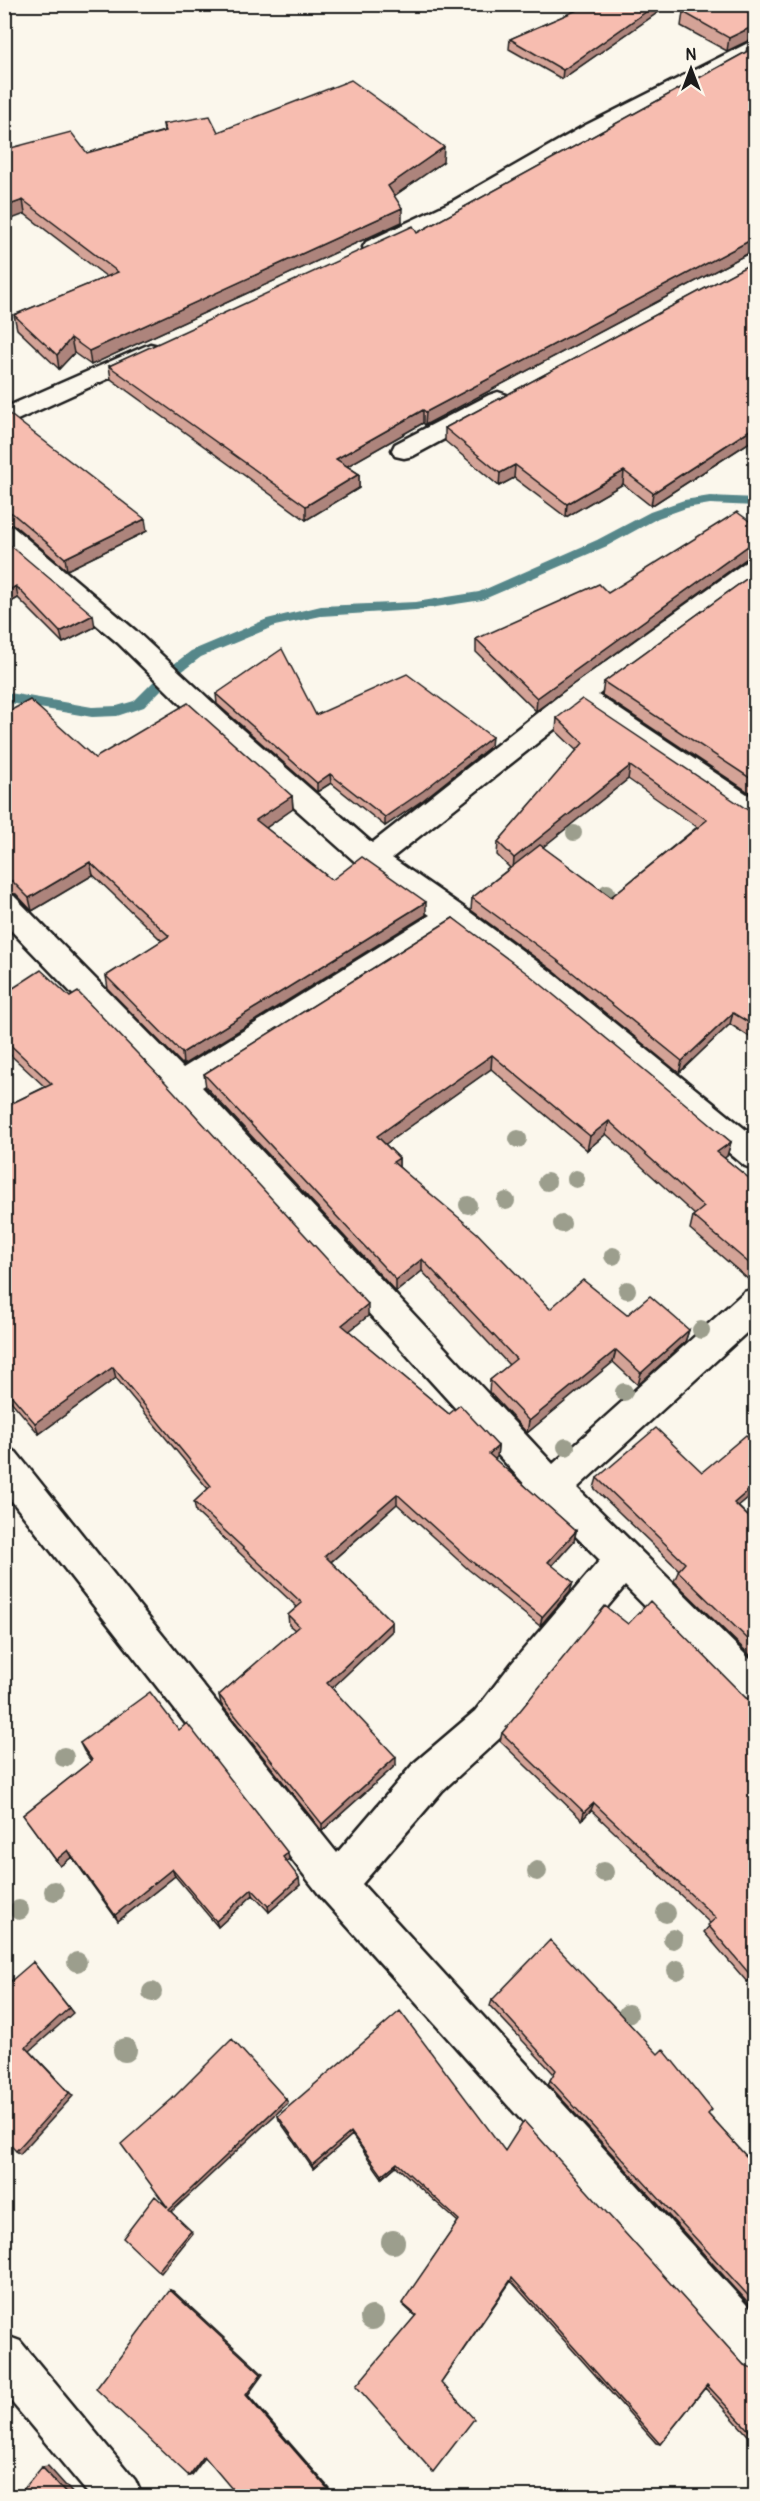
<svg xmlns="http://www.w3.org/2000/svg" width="760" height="2501" font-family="Pangolin,sans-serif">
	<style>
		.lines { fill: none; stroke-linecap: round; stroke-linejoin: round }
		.stream { fill: #56878a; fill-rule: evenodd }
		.minor-casing { stroke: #1c1c1c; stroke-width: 5 }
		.minor { fill: #fbf7ec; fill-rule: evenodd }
		.tree { fill: #9c9e8d }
		.wall { fill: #d4a397; stroke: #1c1c1c; stroke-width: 1.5; fill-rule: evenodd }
		.shaded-wall { fill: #ad847b; stroke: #1c1c1c; stroke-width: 1.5 }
		.building { fill: #f7bdb0; stroke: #1c1c1c; stroke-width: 1.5 }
	</style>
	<rect width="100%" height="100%" fill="#fbf7ec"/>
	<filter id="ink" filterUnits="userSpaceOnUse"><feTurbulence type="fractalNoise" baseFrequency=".0167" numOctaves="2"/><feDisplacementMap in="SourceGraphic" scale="12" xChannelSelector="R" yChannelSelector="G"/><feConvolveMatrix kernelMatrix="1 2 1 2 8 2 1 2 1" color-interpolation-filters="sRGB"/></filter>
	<g filter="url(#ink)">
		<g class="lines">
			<path class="stream" d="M710 496 756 498V506L710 504 686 508 658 518 607 546 482 600 416 610 321 616 275 626 201 657 172 679 144 707 117 716 92 717 4 702V692L92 707 117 706 134 701 162 673 191 651 267 619 321 606 416 602 479 592 597 540 650 512 684 500Z"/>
			<defs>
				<path id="minor" d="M756 39V53L600 136 469 211 382 252 374 254 366 252 363 247 366 242 453 201 584 126Z
					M150 344 158 346 162 351 158 356 4 426V408Z
					M498 392 507 395 510 400 507 405 413 456 404 458 395 456 392 450 395 444 489 395Z
					M4 525 13 527 136 631 227 716 372 843 569 688 747 561 756 558V580L598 695 756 800V824L746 821 580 709 392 858 463 907 554 974 756 1138V1170L745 1166 532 990 452 930 202 1087 553 1464 744 1292 756 1288V1324L577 1488 756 1665V1710L743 1705 625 1586 538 1689 501 1737 442 1791 362 1884 756 2315V2370L740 2364 322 1898 4 1491V1447L16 1452 337 1853 414 1763 475 1711 512 1663 600 1560 539 1500 169 1094 4 923V893L14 896 183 1068 430 915 361 867 207 730 118 643 4 547Z
					M4 2335 20 2341 135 2480 142 2496H90L4 2393Z"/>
			</defs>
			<use href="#minor" class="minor-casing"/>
			<use href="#minor" class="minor"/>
		</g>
		<g class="tree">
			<circle cx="574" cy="833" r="8"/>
			<circle cx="607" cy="892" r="8"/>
			<circle cx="518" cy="1139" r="9"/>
			<circle cx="576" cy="1179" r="9"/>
			<circle cx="547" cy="1182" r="9"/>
			<circle cx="506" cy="1201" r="9"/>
			<circle cx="468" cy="1205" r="9"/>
			<circle cx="562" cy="1224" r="9"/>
			<circle cx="613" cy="1256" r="9"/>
			<circle cx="627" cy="1290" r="9"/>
			<circle cx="701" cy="1330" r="9"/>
			<circle cx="624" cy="1392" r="9"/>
			<circle cx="566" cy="1447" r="9"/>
			<circle cx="64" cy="1757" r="10"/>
			<circle cx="537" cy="1871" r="10"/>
			<circle cx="604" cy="1872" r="10"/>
			<circle cx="54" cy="1891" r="10"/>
			<circle cx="19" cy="1910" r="10"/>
			<circle cx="666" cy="1913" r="10"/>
			<circle cx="673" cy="1939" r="10"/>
			<circle cx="77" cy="1962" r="10"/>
			<circle cx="677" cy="1970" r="10"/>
			<circle cx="152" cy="1992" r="10"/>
			<circle cx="628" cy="2014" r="10"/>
			<circle cx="125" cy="2050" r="12"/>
			<circle cx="393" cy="2242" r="12"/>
			<circle cx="372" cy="2318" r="12"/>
		</g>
		<path class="wall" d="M591 4H670L562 79 509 49 510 39Z
			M756 4 727 51 681 26 683 12Z
			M756 43V252L747 254 425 425 423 423 347 466 359 474V488L306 520 111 379 109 366 417 233 746 52 747 48Z
			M163 124 218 132 443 162 394 196 402 222 91 365 74 353 59 369 17 329 14 315 107 277 25 214 11 148 87 153 164 131Z
			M756 261V438L651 506 623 484 566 517 514 478 499 486 445 441V428Z
			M4 414 147 531 67 570 14 525 4 524Z
			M4 540 95 627 63 643 18 598 4 606Z
			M746 559 536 711 476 652V639L608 593Z
			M756 572V797L602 695 604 682Z
			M216 694 316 715 491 746 423 800 385 826 331 783 317 792 217 704Z
			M4 714 95 758 292 796 293 809 266 828 332 880 426 915 183 1065 108 989 106 976 162 941 93 875 32 911 16 894 4 892Z
			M557 718 748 810 756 812V1041L730 1024 679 1073 555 972 471 910 472 898 510 868 497 855 498 842 577 751 556 731ZM628 779 697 827 611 897 542 847Z
			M453 918 731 1142 727 1156 724 1158 756 1184V1286L690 1229 693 1216 695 1215 606 1134 587 1150 491 1069 385 1144 399 1158V1167L550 1309 627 1315 689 1330 685 1342 638 1385 613 1362 527 1433 489 1392 490 1380 509 1365 422 1271 396 1292 206 1087 204 1074Z
			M4 994 368 1316 349 1331 449 1414 498 1446 497 1457 494 1459 576 1531 574 1541 552 1566 573 1582 570 1591 540 1626 469 1570 397 1504 331 1562 392 1622V1631L332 1688 396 1765 322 1831 221 1704 219 1695 295 1630 289 1625 288 1615 297 1607 196 1512 194 1502 208 1489 116 1378 39 1434 4 1393V1107L45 1087 4 1049Z
			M756 1444V1491L738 1506 756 1524V1661L674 1581 679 1570 594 1488 597 1478 702 1472Z
			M628 1624 746 1698 756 1702V1974L747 1982 704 1932 711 1924 591 1810 582 1820 500 1741 502 1733Z
			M179 1730 289 1859 286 1862 300 1885 269 1912 253 1895 218 1927 175 1876 118 1921 72 1857 60 1866 23 1815 91 1761 84 1751 80 1743Z
			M492 2000 708 2114 756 2167V2311L548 2084 554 2074 490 2006Z
			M278 2116 505 2151 744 2365 756 2370V2444L705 2388 660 2444 656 2443 511 2281 441 2382 433 2472 415 2316 402 2304 458 2222 396 2166 382 2178 352 2135 313 2169 279 2120Z
			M642 2491 647 2492 650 2496H637Z"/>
		<path class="shaded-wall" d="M657 4H670L562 79 563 70Z
			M756 25V37L727 51 729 38Z
			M444 147 443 162 388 200V186Z
			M23 200 25 214 4 222V207Z
			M402 208V222L91 365 89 351Z
			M756 239 755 252 747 254 425 425 426 412 749 241Z
			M71 338 74 353 59 369 57 355Z
			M423 410V423L337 472 336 459Z
			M756 426V438L651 506 653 493Z
			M515 465 514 478 499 486 500 473Z
			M624 471 623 484 566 517 567 504Z
			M359 474V488L306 520V506Z
			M145 519 147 531 67 570 65 558Z
			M756 544V557L746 559 536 711 537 698 748 546Z
			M16 586 18 598 4 606V593Z
			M93 615 95 627 63 643 60 632Z
			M492 737 491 746 423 800 385 826V817Z
			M630 766 628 779 513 871 514 858Z
			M330 774 331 783 317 792V783Z
			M292 796 293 809 257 834 256 820Z
			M90 862 93 875 32 911 29 898Z
			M426 902V915L183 1065 182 1053Z
			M733 1013 730 1024 679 1073 682 1061Z
			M492 1055 491 1069 377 1150V1136Z
			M609 1121 606 1134 587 1150 590 1136Z
			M731 1142 727 1156 714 1166 717 1152Z
			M399 1158V1171L393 1162Z
			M422 1259V1271L396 1292V1280Z
			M368 1304V1316L343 1336 342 1325Z
			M689 1330 685 1342 638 1385 641 1373Z
			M616 1350 613 1362 527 1433 529 1421Z
			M113 1367 116 1378 39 1434 35 1423Z
			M498 1446 497 1457 487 1465 489 1454Z
			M756 1484V1491L730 1513 734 1503Z
			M397 1494V1504L326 1566 325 1556Z
			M576 1531 574 1541 546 1572 548 1562Z
			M573 1582 570 1591 540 1626 542 1617Z
			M392 1622V1631L328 1692 327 1683Z
			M396 1757V1765L322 1831V1824Z
			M594 1803 591 1810 582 1820 584 1812Z
			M68 1850 72 1857 60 1866 56 1860Z
			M288 1853 289 1859 284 1864 283 1857Z
			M172 1869 175 1876 118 1921 115 1915Z
			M299 1878 300 1885 269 1912 268 1906Z
			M252 1889 253 1895 218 1927 216 1921Z
			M33 1962 73 2013 30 2051 73 2096 20 2154 16 2151Z
			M286 2099 288 2103 171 2212 193 2233 161 2273 158 2271 169 2209Z
			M351 2132 352 2135 313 2169 312 2165Z
			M397 2163 396 2166 382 2178V2175Z
			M170 2290 173 2291 263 2374 248 2395 336 2496H334L246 2395Z
			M207 2455 192 2475 189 2476 204 2456Z
			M48 2466 75 2496H68L42 2467Z"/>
		<path class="building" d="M591 4H657L563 70 510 39Z
			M699 4H756V25L729 38 683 12Z
			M756 43V239L749 241 426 412 423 410 336 459 359 474 306 506 109 366 413 226 417 233 750 50 747 48Z
			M351 80 444 147 388 186 402 208 89 351 71 338 57 355 14 315 118 272 23 200 4 207V145L11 148 71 132 87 153 166 131 163 124 210 116 218 132Z
			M756 261V426L653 493 624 471 567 504 515 465 500 473 445 428Z
			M8 413 145 519 65 558 12 513 4 512V414Z
			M737 512 756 526V544L748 546 537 698 476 639 599 584 608 593Z
			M4 540 93 615 60 632 16 586 4 593Z
			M756 572V782L604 682Z
			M282 649 316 715 407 674 492 737 423 791 385 817 330 774 317 783 216 694Z
			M582 699 748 810 756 812V1027L733 1013 682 1061 557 960 472 898 540 845 611 897 707 820 630 766 514 858 498 842 583 743 557 718Z
			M30 700 95 758 188 703 292 796 256 820 332 880 362 857 426 902 182 1053 106 976 169 936 90 862 29 898 12 881 4 879V714Z
			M453 918 532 977 699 1115 731 1142 717 1152 756 1184V1269L693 1216 704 1207 609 1121 590 1136 492 1055 377 1136 399 1158 393 1162 477 1233 550 1309 583 1280 627 1315 650 1296 689 1330 641 1373 616 1350 529 1421 490 1380 516 1359 422 1259 396 1280 204 1074Z
			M41 970 70 997 78 992 165 1082 368 1304 342 1325 449 1414 460 1405 498 1446 489 1454 576 1531 548 1562 573 1582 542 1617 470 1560 397 1494 325 1556 392 1622 327 1683 396 1757 322 1824 219 1695 299 1626 288 1615 302 1603 194 1502 211 1486 113 1367 35 1423 4 1387V1107L52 1084 4 1039V994Z
			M656 1428 702 1472 746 1435 756 1444V1484L734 1503 756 1524V1647L678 1571 685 1563 597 1478Z
			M650 1601 746 1698 756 1702V1973L752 1977 708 1925 716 1918 594 1803 584 1812 502 1733 605 1606 628 1624Z
			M150 1692 179 1730 187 1723 288 1853 283 1857 299 1878 268 1906 252 1889 216 1921 172 1869 115 1915 68 1850 56 1860 23 1815 92 1760 80 1743Z
			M550 1940 658 2054 663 2049 712 2110 708 2114 756 2167V2304L550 2080 556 2070 492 2000Z
			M33 1962 69 2008 26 2047 69 2093 16 2151 4 2139V1987Z
			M400 2011 505 2151 524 2121 744 2365 756 2370V2438L707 2385 660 2444 512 2278 441 2382 474 2419 433 2472 356 2386 416 2315 402 2303 459 2220 397 2163 382 2175 351 2132 312 2165 278 2116Z
			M232 2039 286 2099 169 2210 191 2231 158 2271 123 2238 155 2196 168 2208 121 2144 172 2099Z
			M170 2290 261 2374 246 2395 334 2496H238L204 2456 189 2476 96 2389Z
			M42 2467 68 2496H18Z
			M647 2492 650 2496H643Z"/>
	</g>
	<rect width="760" height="2501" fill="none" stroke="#fbf7ec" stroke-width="24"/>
	<rect x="12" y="12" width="736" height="2477" fill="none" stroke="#1c1c1c" stroke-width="2" filter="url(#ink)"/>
	<g transform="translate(691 69)" stroke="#fbf7ec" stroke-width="4.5" paint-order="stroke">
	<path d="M0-4.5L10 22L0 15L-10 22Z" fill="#1c1c1c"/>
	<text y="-9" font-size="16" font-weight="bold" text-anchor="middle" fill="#1c1c1c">N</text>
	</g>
</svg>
